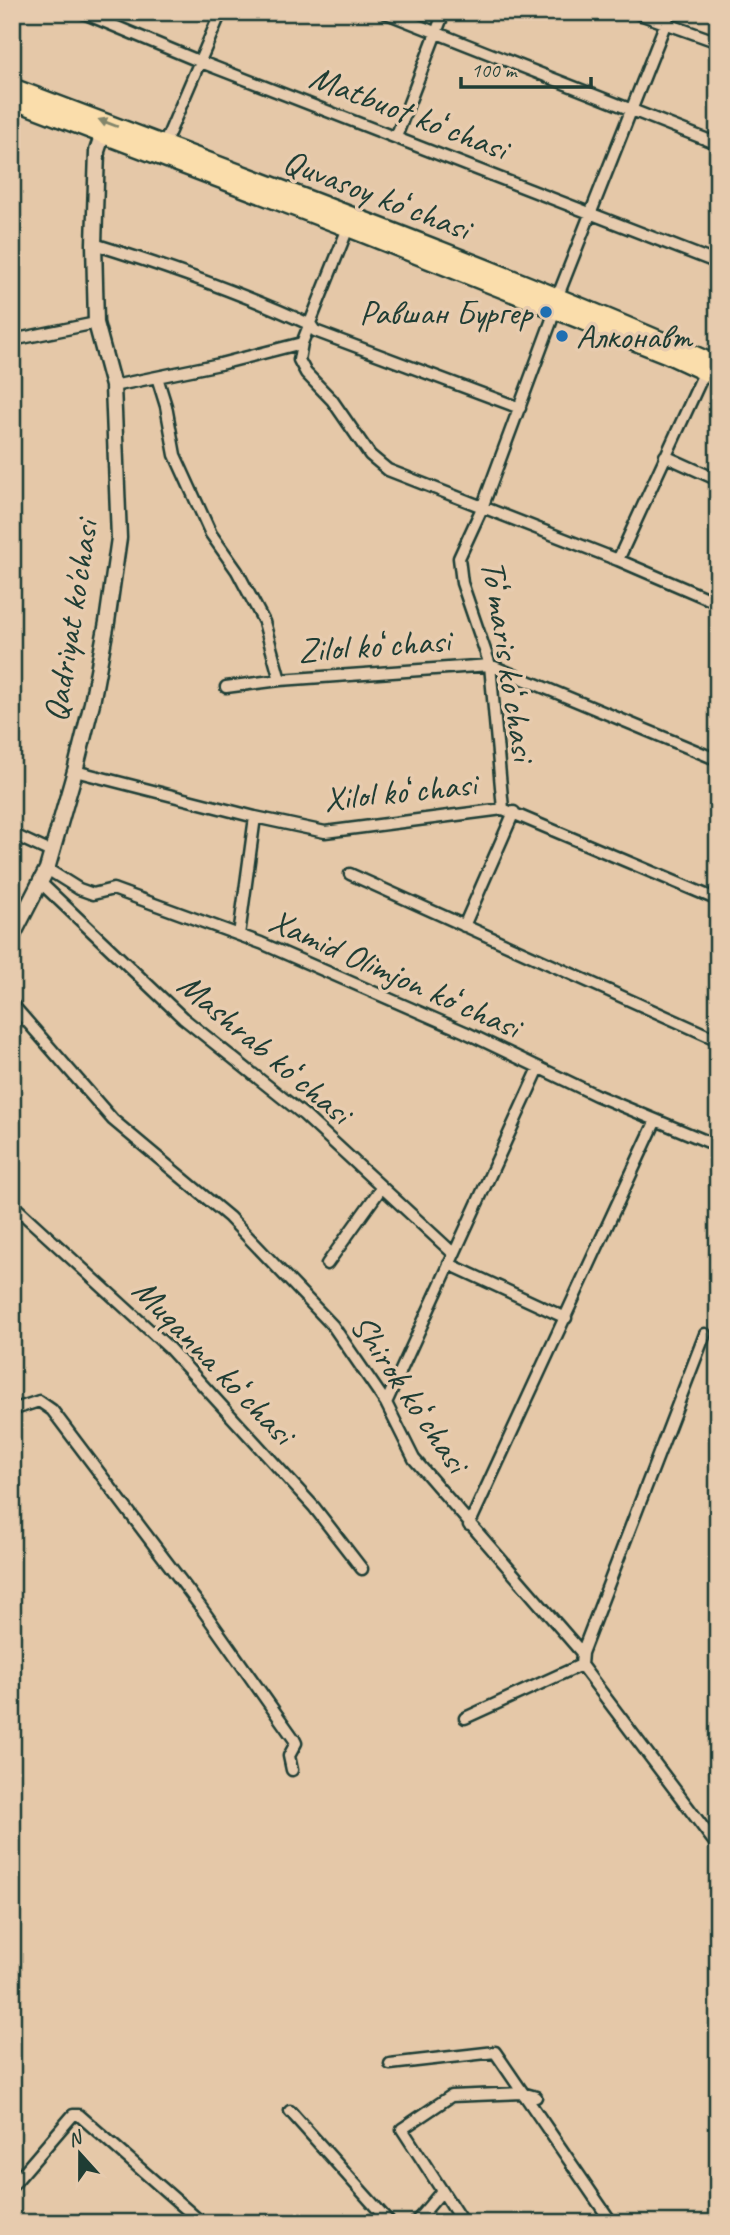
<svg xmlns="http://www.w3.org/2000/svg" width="730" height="2235" font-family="Caveat,sans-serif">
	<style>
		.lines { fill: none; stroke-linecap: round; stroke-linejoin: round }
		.street-casing { stroke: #1f3d34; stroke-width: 15 }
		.secondary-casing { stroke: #1f3d34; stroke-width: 19 }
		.primary-casing { stroke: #1f3d34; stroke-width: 21 }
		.street { stroke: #e7cbae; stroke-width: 10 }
		.secondary { stroke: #e7cbae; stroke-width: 14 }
		.primary { stroke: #faddab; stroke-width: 16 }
		.oneway { fill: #82856a }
		.poi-dot { fill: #1f6fb2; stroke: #e7cbae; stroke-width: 2.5 }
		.labels { text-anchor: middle; stroke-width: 7; stroke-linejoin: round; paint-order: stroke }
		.street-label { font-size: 35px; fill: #1f3d34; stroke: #e7cbae }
		.poi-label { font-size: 35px; fill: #1f3d34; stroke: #e7cbae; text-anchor: end }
	</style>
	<rect width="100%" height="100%" fill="#e5c8a8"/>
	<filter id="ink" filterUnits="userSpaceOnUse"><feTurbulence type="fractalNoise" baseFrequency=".0143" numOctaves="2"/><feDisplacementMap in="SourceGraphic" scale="14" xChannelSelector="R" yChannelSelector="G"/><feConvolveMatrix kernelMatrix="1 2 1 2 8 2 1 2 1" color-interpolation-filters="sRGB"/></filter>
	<g filter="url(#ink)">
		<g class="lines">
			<defs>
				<path id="street" d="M81 12 201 62 718 263
					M384 12 718 144
					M634 12 718 42
					M396 137 444 12
					M164 145 221 12
					M348 228 302 343 299 360 306 373 332 400 370 455 388 470 618 560 718 603
					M94 244C168 267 240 292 311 325L315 331 520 408
					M12 340 96 323
					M157 377 166 406 175 455 211 534 237 571 264 622 280 680
					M113 386 220 364 302 343
					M665 456 718 480
					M618 560 705 371
					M226 687 280 680 490 665 718 760
					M75 771 255 817 325 832 503 809 718 900
					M503 809 490 665 462 583 459 558 482 508 551 322 557 298 670 12
					M12 834 53 853
					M47 869 79 889 93 894 113 889 261 943 465 1032 596 1095 718 1146
					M350 874 718 1040
					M41 883 183 1018 304 1115 454 1254
					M464 926 514 812
					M239 935 255 817
					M12 1004 113 1120 229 1217 333 1326 386 1403 414 1459 582 1653 581 1665 718 1847
					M12 1204 168 1347 314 1507 362 1569
					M327 1264 382 1187
					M449 1264 566 1318
					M386 1403 539 1068
					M12 1410 39 1401 52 1410 200 1606 294 1739 296 1743 289 1756 292 1770
					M469 1525 656 1120
					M582 1653 705 1334
					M465 1718 581 1665
					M390 2064 495 2052 612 2223
					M290 2111 390 2223
					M12 2186 73 2115H79L202 2223
					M415 2223 442 2191
					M463 2223 402 2129 451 2096 522 2093 536 2097"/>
				<path id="secondary" d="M12 937 47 869 75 771 92 703 107 622 119 538 113 386 96 323 94 244 97 151 102 136"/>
				<path id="primary" d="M12 87C248 177 487 263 718 365
					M12 100 356 231 666 354 718 378"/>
			</defs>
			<use href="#street" class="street-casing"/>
			<use href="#secondary" class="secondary-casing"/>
			<use href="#primary" class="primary-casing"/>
			<use href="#street" class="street"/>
			<use href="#secondary" class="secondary"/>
			<use href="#primary" class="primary"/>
		</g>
		<defs><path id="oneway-solid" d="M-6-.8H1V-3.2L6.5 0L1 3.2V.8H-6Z" transform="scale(1.75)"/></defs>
		<use class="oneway" href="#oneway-solid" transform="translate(108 123) rotate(-159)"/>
	</g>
	<g class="poi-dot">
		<circle cx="546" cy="312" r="7"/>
		<circle cx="562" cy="336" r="7"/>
	</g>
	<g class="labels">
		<g class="street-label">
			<text transform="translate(409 112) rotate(21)" y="12">Matbuot koʻchasi</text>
			<text transform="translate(377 194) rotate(21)" y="12">Quvasoy koʻchasi</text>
			<text transform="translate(70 621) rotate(-81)" y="12">Qadriyat ko'chasi</text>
			<text transform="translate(374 645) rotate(-4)" y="12">Zilol koʻchasi</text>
			<text transform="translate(509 660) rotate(81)" y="12">Toʻmaris koʻchasi</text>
			<text transform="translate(400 791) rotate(-6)" y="12">Xilol koʻchasi</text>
			<text transform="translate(395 973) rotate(24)" y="12">Xamid Olimjon koʻchasi</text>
			<text transform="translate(265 1048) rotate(40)" y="12">Mashrab koʻchasi</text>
			<text transform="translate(214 1361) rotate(46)" y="12">Muqanna koʻchasi</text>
			<text transform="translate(410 1393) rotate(56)" y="12">Shirok koʻchasi</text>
		</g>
		<g class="poi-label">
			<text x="532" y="324">Равшан Бургер</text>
			<text x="576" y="348" text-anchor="start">Алконавт</text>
		</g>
	</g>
	<rect width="730" height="2235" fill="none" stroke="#e7cbae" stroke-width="42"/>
	<rect x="21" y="21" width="688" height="2193" fill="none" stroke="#1f3d34" stroke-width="2.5" filter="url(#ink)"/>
	<g transform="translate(80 2154) rotate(339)" stroke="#e7cbae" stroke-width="5" paint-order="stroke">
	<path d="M0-5L12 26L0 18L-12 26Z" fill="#1f3d34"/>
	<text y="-10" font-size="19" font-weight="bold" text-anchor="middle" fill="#1f3d34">N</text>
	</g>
	<path d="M461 77v10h130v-10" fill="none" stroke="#1f3d34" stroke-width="3.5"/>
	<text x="471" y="77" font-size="21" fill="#1f3d34" stroke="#e7cbae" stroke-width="5" paint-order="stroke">100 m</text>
</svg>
